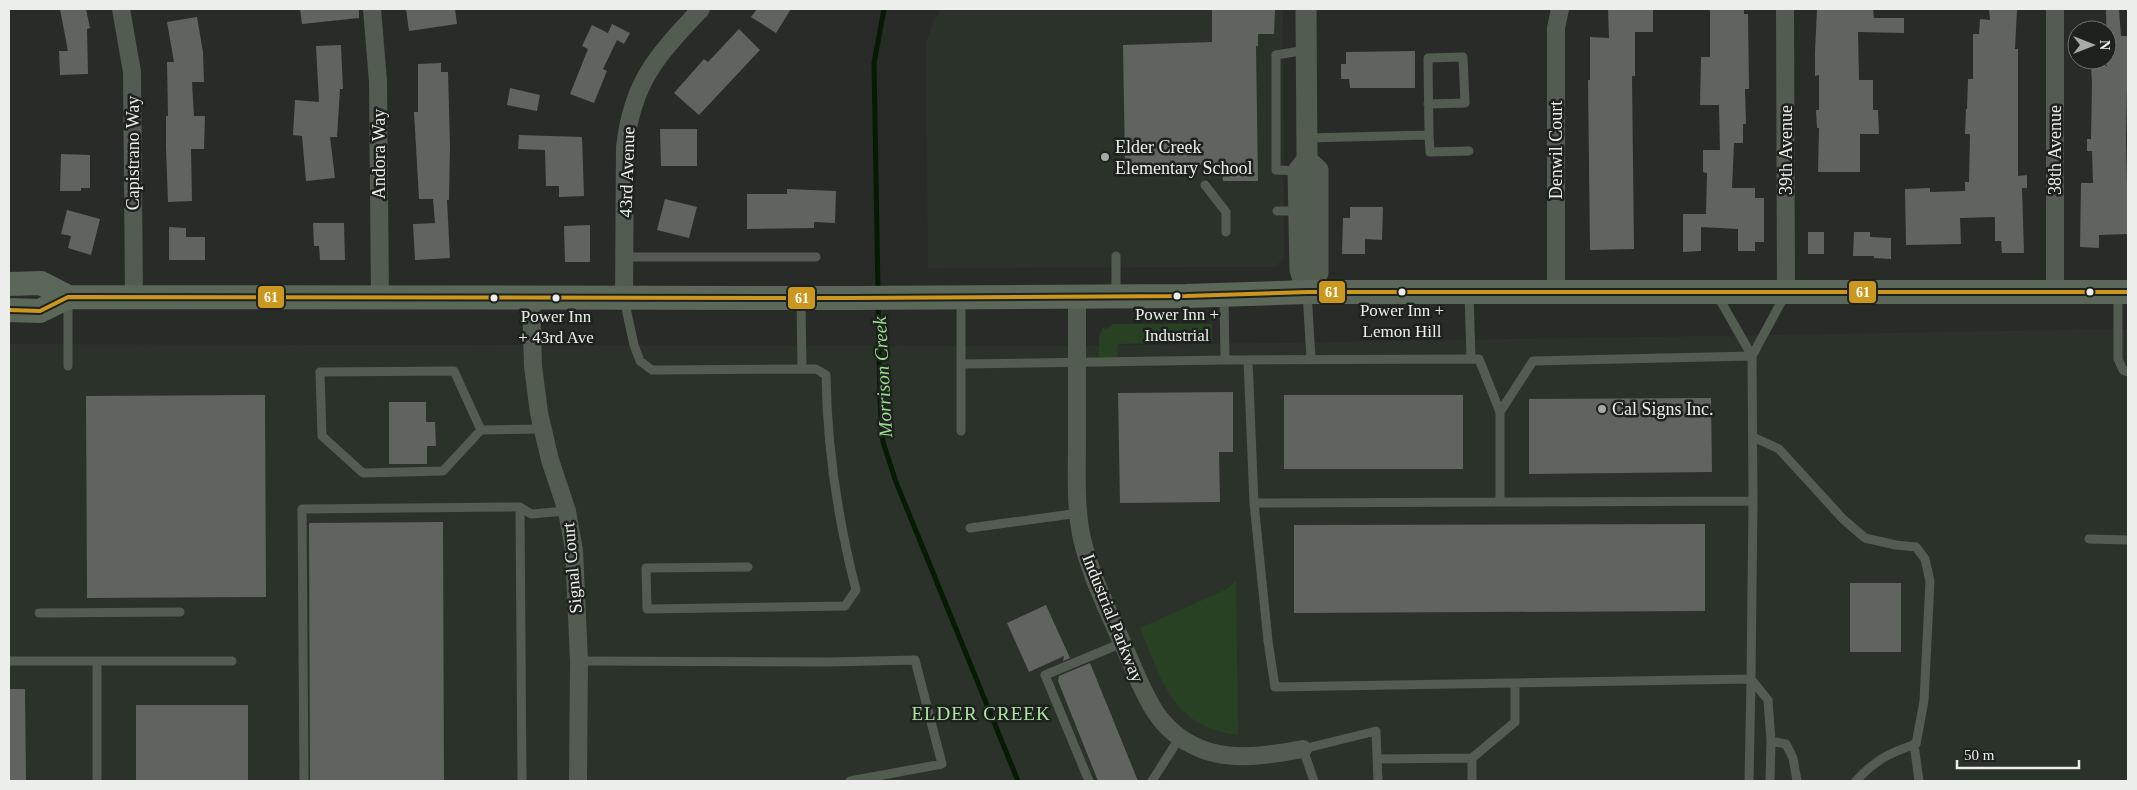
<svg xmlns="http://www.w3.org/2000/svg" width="2137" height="790" font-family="Georgia,serif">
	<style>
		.built { fill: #2b3229 }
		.green { fill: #284123 }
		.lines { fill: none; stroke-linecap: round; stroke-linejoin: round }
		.stream { stroke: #061a04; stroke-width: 5 }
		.building { fill: #616360 }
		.service { stroke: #535c51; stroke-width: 9 }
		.minor { stroke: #535c51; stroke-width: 18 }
		.tertiary { stroke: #535c51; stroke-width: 21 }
		.secondary { stroke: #5b6758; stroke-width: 24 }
		.bus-1-casing { stroke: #1e221e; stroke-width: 8 }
		.bus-1 { stroke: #cb971e; stroke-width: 4 }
		.poi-dot { fill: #a8aaa7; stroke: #1e221e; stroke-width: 2 }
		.bus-dot { fill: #eceeeb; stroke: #1e221e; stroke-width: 2 }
		.labels { text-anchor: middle; stroke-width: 5; stroke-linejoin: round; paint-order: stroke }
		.bus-label { font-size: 17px; fill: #eceeeb; stroke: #1e221e }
		.poi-label { font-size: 18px; fill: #eceeeb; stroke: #1e221e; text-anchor: start }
		.street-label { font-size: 18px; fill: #eceeeb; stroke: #1e221e }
		.water-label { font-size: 19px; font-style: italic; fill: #9bde8d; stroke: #1e221e }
		.neighbourhood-label { font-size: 19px; letter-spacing: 1px; fill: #aee2a3; stroke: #1e221e }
		.line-badge { stroke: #1e221e; stroke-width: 2 }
		.badge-label { font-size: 14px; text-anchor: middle; font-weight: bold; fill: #fff }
	</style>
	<rect width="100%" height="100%" fill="#292b28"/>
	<path class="built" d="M942 9H1283L1284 258 1275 267 928 268 926 57 927 40 934 19Z
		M2128 329V781H9V344L1077 346Z"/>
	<path class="green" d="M1113 324H1212V342L1118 344 1117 358 1099 359V336L1103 327 1106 329Z
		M1236 581 1238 735C1171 726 1163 682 1140 628L1227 589Z"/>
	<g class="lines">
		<path class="stream" d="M878 292 874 63 884 9
			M878 303 880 401 883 442 896 482 1018 781"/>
	</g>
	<path class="building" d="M60 9H86L90 28 87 29 88 74 60 75 59 51H68Z
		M300 9H359V18L302 24Z
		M406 9H455L457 24 409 31Z
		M757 9H791L776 33 751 17Z
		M1212 9H1275L1274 34H1258V46H1256L1258 181H1223L1222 165 1125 164 1123 45 1212 42Z
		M1608 9H1653V32H1635V76H1632L1634 249 1590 250 1588 80H1590V37L1609 38Z
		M1710 9H1744V14H1748L1749 89H1745L1746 124H1743V143H1734L1732 188H1755V198H1764V242H1755V251H1738V229L1701 227V251L1683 252V214H1706L1707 173 1703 172V150H1720L1719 105H1700L1701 57H1710Z
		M1817 9H1873L1874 18H1904V33L1858 32 1859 80H1873V110H1878L1879 134H1860V172H1818L1819 128H1817L1816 110H1819V75L1815 76V52Z
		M1989 9H2017L2015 49H2018V176L2027 175V188H2022L2024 253H2002L2001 241H1995V217L1960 218 1961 244 1906 245 1905 189 1930 188V192L1965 191V182H1969L1970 134H1965L1966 109H1967L1968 79H1973V34H1979L1980 19 1990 20Z
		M2106 9H2119L2121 36H2128L2126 138 2128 234 2099 235V248L2080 247 2081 183H2093L2092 151H2087V139H2091L2092 82 2091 66H2107Z
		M197 17 203 52 204 82H192L194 116H205L204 149H191L192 201 168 202 166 148V116H168L167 62H174L167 22Z
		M612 24 630 33 624 44 617 40 603 69 607 71 594 103 570 94 588 49 582 46 592 25 608 33Z
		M739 29 760 50 699 115 674 93 704 59 708 62Z
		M341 45 343 89H340L337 137H330L335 178 306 181 302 136 293 135 295 100 319 102 316 46Z
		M1415 51V88H1350L1349 79H1341V64H1346V52Z
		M441 63V72H448L450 146 449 200H447L450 258 415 260 413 224 435 223 433 199H419L414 112H418V64Z
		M510 88 540 95 537 111 507 105Z
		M660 129H697V166H661Z
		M519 135 582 137 584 196 559 197V186H546L545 150 518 149Z
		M61 154 90 155V188H81V191H60Z
		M787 189 836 191 835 223 814 222V228L747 229V194H787Z
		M665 199 697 207 689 238 657 230Z
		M1350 207H1383L1382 240 1365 239V254H1342L1343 218H1350Z
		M67 210 100 219 91 255 68 248 71 236 61 234Z
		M313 223H344L345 260H320L319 246H314Z
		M590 225V262H565L564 226Z
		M169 227 186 228V237H205V260H169Z
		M1808 232H1824V254H1808Z
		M1854 232H1870V237L1891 238V259L1874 258V256H1853Z
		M1233 392V452H1219L1220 502 1120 503 1118 393Z
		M265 395 266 597 87 598 86 396Z
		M1284 395H1463V469H1284Z
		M1711 398 1712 472 1529 474V399Z
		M389 402H426V422H435L436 446H427V464H389Z
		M443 522 444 781H310L309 523Z
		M1705 524V611L1294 613V525Z
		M1850 583H1901V652H1850Z
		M1046 605 1070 658 1063 661 1064 656 1029 672 1007 623Z
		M1090 663 1138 781H1098L1058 681 1059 676Z
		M9 689H25L26 781H9Z
		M136 705H248V781H136Z"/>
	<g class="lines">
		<path class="service" d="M1429 135 1430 152 1469 151
			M1307 138 1429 135 1428 58 1463 57 1465 103 1428 104
			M1298 171 1276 170V55L1306 50
			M1205 185 1226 212V232
			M1277 211H1299
			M1116 256V295
			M625 257H816
			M1307 292 1311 359
			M2118 292V359L2123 370 2128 372
			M1469 294 1471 359
			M961 297V364L1225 360 1224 295
			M624 299 634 345 640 361 652 370 816 369 826 375C827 447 838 520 856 590L845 606 647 609 646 568 748 567
			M801 299 802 369
			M68 300V366
			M1225 360 1479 359 1500 412V502L1254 503 1268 641 1275 687 1751 679 1753 501 1500 502
			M1248 360 1254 503
			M961 364V431
			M1500 412 1533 361 1752 356 1716 293
			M481 430 454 371 320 372 322 436 363 473 443 471 481 430 543 429
			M1753 437 1779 449 1843 519 1865 538 1896 545 1916 547 1925 559 1930 581 1924 701 1916 744C1889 753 1875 760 1856 781
			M1753 501 1752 356 1785 295
			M520 507 522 781
			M970 528 1079 513
			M2089 539 2128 540
			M39 613 180 612
			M9 661H97V781
			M97 661H232
			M579 661 829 662 915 660 942 764 850 781
			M1751 679 1768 700 1771 741 1770 781
			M1771 741 1786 744 1793 758 1797 781
			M1914 744 1919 781
			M1472 758 1515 722V683
			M1377 759 1472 758V781
			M304 781 302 509 520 507 531 514 567 511
			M1089 781 1045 675 1122 643
			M1152 781 1180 737
			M1314 781 1303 749 1376 731 1378 781
			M1749 781 1751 679"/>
		<path class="minor" d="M121 9 132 72 134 298
			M372 9 378 81 380 299
			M1785 9 1786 292
			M2055 9V292
			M1556 292V28L1560 9
			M1077 297C1077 345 1077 393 1077 441 1077 473 1075 507 1082 539 1092 580 1112 619 1129 658 1145 696 1158 731 1199 748 1230 762 1270 755 1303 749
			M531 299 533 366 539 413 550 460 567 511 574 550 579 661 578 781
			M624 299 625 148C632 81 658 55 701 9"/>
		<path class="tertiary" d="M1306 9 1307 160 1298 171 1300 270 1307 292
			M1307 160 1318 170V273L1307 292"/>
		<path class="secondary" d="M9 284 41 283 68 297
			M9 310 40 311 68 297 852 298 1186 296 1307 292H2128"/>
		<defs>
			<path id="bus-1" d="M9 310 40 311 68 297 852 298 1186 296 1307 292H2128"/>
		</defs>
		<use href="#bus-1" class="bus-1-casing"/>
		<use href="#bus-1" class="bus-1"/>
	</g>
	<g class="poi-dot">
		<circle cx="1105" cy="157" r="5"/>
		<circle cx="1602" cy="409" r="5"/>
	</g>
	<g class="bus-dot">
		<circle cx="1402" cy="292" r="4.5"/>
		<circle cx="2090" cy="292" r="4.5"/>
		<circle cx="1177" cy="296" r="4.5"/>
		<circle cx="494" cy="298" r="4.5"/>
		<circle cx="556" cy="298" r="4.5"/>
	</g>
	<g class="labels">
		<g class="bus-label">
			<text x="1402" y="316">Power Inn +<tspan x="1402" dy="21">Lemon Hill</tspan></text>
			<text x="1177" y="320">Power Inn +<tspan x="1177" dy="21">Industrial</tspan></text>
			<text x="556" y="322">Power Inn<tspan x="556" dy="21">+ 43rd Ave</tspan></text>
		</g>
		<g class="poi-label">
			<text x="1115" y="153">Elder Creek<tspan x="1115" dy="21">Elementary School</tspan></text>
			<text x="1612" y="415">Cal Signs Inc.</text>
		</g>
		<g class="street-label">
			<text transform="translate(1556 150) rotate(-90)" y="6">Denwil Court</text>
			<text transform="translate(1786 150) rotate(-90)" y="6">39th Avenue</text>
			<text transform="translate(2055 150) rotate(-90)" y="6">38th Avenue</text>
			<text transform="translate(133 153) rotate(-90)" y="6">Capistrano Way</text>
			<text transform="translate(379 154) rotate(-90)" y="6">Andora Way</text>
			<text transform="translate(627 172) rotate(-88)" y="6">43rd Avenue</text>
			<text transform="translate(572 568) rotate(-95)" y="6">Signal Court</text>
			<text transform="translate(1113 618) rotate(68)" y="6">Industrial Parkway</text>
		</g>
		<g class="water-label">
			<text transform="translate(882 377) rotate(-93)" y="7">Morrison Creek</text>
		</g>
		<g class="neighbourhood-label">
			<text x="981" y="720">ELDER CREEK</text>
		</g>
	</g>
	<g class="line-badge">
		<rect x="1318" y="280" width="28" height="24" rx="5" fill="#cb971e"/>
		<rect x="1848" y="280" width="29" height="24" rx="5" fill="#cb971e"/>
		<rect x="257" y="285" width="28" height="24" rx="5" fill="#cb971e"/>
		<rect x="787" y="286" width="29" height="24" rx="5" fill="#cb971e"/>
	</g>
	<g class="badge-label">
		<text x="1332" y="297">61</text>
		<text x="1863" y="297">61</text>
		<text x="271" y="302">61</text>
		<text x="802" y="303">61</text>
	</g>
	<rect width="2137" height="790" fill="none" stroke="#eceeeb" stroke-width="20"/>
	<g transform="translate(2092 45) rotate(90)"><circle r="24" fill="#1e221e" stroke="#707470"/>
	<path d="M0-4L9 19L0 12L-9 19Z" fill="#a8aaa7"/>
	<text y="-8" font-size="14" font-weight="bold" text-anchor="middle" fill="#eceeeb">N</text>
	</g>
	<path d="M1957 760v8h122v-8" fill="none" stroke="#eceeeb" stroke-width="2.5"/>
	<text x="1964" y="760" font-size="15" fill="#eceeeb" stroke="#1e221e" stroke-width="4" paint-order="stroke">50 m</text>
</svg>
